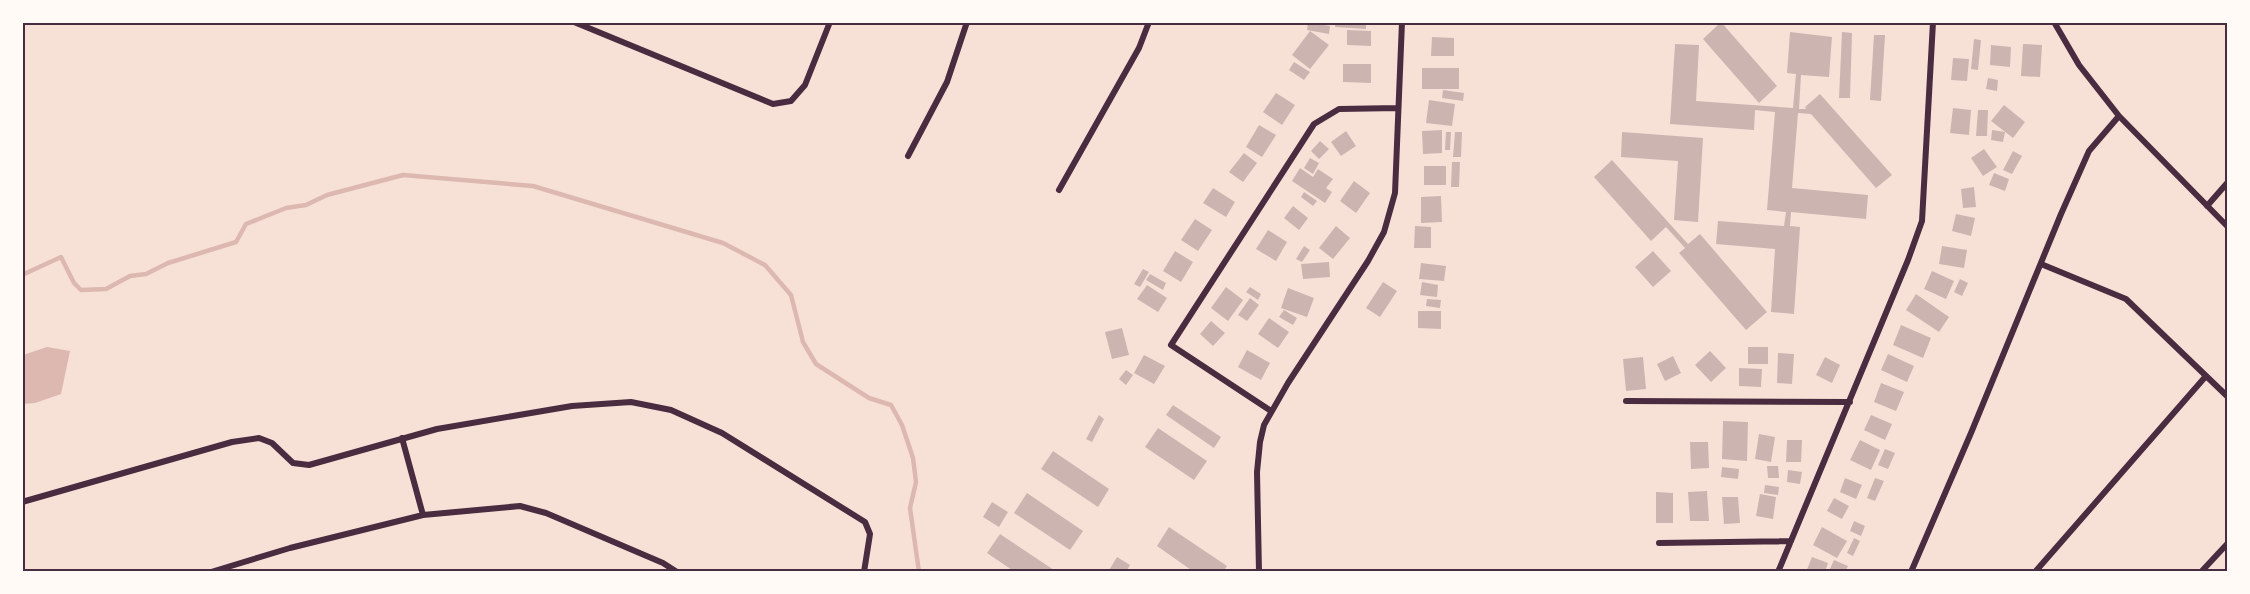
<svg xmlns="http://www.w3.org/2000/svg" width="2250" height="594" font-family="'Varela Round',sans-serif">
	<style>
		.water { fill: #dcb8b0 }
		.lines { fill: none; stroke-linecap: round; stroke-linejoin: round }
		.stream { stroke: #dcb8b0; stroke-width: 4.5 }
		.building { fill: #ccb4b1 }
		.minor { stroke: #4a2c40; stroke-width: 6 }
		.neatline { fill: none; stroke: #4a2c40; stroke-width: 2 }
	</style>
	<rect width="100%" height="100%" fill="#f7e1d7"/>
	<path class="water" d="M47 347 70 351 61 394 35 403 23 404V355Z"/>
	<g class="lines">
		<path class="stream" d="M22 275 61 257 74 283 81 290 106 289 130 276 146 274 168 263 236 242 246 224 286 208 306 205 327 195 403 175 533 186 723 243 765 265 791 295 803 342 816 364 869 398 891 405 902 425 913 458 916 482 910 508 919 572"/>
	</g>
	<path class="building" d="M1308 22 1330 26 1329 34 1307 30Z
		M1336 22H1366V29L1335 27Z
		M1721 22 1777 86 1759 103 1703 39Z
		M1347 30 1371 31V46L1347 45Z
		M1310 31 1329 45 1310 69 1292 55Z
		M1790 32 1832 37 1829 77 1801 75 1799 109H1806L1805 107 1820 94 1892 175 1876 188 1811 114 1798 113 1792 188 1868 195 1866 219 1791 212 1790 226 1800 227 1794 314 1771 312 1775 249 1716 244 1718 221 1784 226 1786 212 1767 210 1775 112 1755 110 1754 130 1670 124 1675 44 1699 45 1696 101 1793 108 1796 74 1787 73Z
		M1842 32 1852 33 1850 98H1839Z
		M1874 35H1885L1881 101 1870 100Z
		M1432 37 1454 38V56H1431Z
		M1974 39 1981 40 1978 70 1971 69Z
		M2023 44 2042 45 2040 77 2021 76Z
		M1991 45 2011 47 2010 67 1990 65Z
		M1953 58 1969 59 1967 81 1951 80Z
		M1294 62 1310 72 1304 80 1289 70Z
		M1343 64H1371V83L1343 82Z
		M1422 68H1459V89H1422Z
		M1988 78 1998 80 1997 91 1986 89Z
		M1443 90 1464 93 1463 101 1442 98Z
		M1276 93 1295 105 1282 125 1263 112Z
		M1429 100 1455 104 1452 126 1426 123Z
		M2004 105 2025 122 2013 138 1991 121Z
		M1953 108 1971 110 1969 135 1950 133Z
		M1978 110H1988L1987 136H1976Z
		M1259 125 1276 135 1262 157 1246 147Z
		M1442 130V153L1423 154 1422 131Z
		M1992 130 2005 132 2003 142 1991 140Z
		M1346 131 1356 146 1341 156 1331 142Z
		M1446 132H1451L1450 150H1445Z
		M1455 132H1462L1461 157H1453Z
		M1622 132 1703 138 1698 222 1674 220 1678 161 1621 157Z
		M1320 141 1329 149 1319 159 1311 151Z
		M1984 149 1997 167 1983 176 1971 158Z
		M2013 151 2022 156 2012 174 2003 170Z
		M1244 153 1257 163 1243 182 1229 172Z
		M1310 158 1319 163 1313 174 1304 168Z
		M1612 160 1688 244 1700 234 1767 312 1746 330 1679 253 1685 248 1666 227 1651 241 1594 177Z
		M1452 162H1460L1459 187H1451Z
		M1424 166H1446V185H1424Z
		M1300 168 1313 177 1318 169 1333 179 1326 188 1332 192 1325 203 1292 181Z
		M1994 173 2009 179 2005 191 1989 185Z
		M1354 181 1370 193 1356 213 1340 201Z
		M1974 187 1976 207 1963 208 1961 189Z
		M1213 188 1235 202 1226 217 1203 203Z
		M1304 192 1317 201 1313 206 1301 197Z
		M1441 196 1442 222 1421 223V197Z
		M1293 206 1308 218 1299 230 1284 218Z
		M1956 214 1975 218 1971 236 1952 231Z
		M1195 219 1212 230 1198 251 1181 240Z
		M1336 226 1350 238 1333 259 1319 248Z
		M1415 226 1431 227V248H1414Z
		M1268 230 1287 242 1276 261 1256 249Z
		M1304 246 1310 250 1302 262 1296 259Z
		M1942 246 1967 250 1964 268 1939 264Z
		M1175 251 1193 262 1181 282 1163 271Z
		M1653 251 1671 271 1653 287 1635 267Z
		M1329 262 1330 277 1303 279 1301 264Z
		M1421 263 1446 266 1444 281 1419 279Z
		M1143 269 1149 272 1140 287 1134 284Z
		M1932 271 1954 281 1946 299 1924 289Z
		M1150 274 1166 283 1163 290 1146 280Z
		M1960 279 1968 283 1962 296 1954 292Z
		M1383 282 1397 291 1380 317 1366 308Z
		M1422 282 1438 285 1437 297 1420 295Z
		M1147 285 1167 298 1158 312 1137 299Z
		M1226 287 1243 300 1228 321 1211 308Z
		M1250 287 1261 294 1258 300 1246 292Z
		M1288 288 1314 298 1307 317 1281 308Z
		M1916 294 1949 317 1939 332 1906 310Z
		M1250 298 1259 305 1247 321 1238 315Z
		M1427 299 1441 300 1440 308 1426 306Z
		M1284 310 1297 318 1293 325 1279 317Z
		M1418 311H1441V329L1418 328Z
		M1269 318 1289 332 1278 348 1258 334Z
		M1211 321 1225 333 1213 346 1200 334Z
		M1901 325 1931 338 1923 358 1893 345Z
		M1122 328 1129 355 1112 359 1105 332Z
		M1748 347H1768V364H1748Z
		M1247 350 1270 363 1261 380 1238 367Z
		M1710 351 1726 368 1711 382 1695 365Z
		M1778 353 1794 354 1792 384 1777 383Z
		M1888 354 1914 366 1907 382 1881 370Z
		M1144 355 1165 366 1154 384 1134 373Z
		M1673 356 1681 373 1665 381 1657 364Z
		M1643 357 1646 389 1626 391 1623 359Z
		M1825 357 1840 365 1832 383 1816 375Z
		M1739 368 1762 369 1761 387 1739 386Z
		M1126 370 1133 375 1126 385 1119 379Z
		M1881 383 1904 392 1896 411 1874 402Z
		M1173 405 1221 437 1214 448 1166 415Z
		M1099 415 1104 419 1092 442 1086 439Z
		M1871 415 1892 424 1885 440 1864 430Z
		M1723 421 1748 422 1747 461 1722 459Z
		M1158 428 1207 461 1194 480 1145 447Z
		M1759 434 1775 437 1771 462 1755 459Z
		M1787 440H1802L1801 462H1786Z
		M1860 440 1880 450 1871 470 1850 460Z
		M1690 442H1708L1709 468 1691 469Z
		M1885 449 1895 453 1888 469 1878 465Z
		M1053 451 1109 489 1098 507 1041 469Z
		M1767 466H1778L1779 478H1768Z
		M1722 467 1739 469 1738 479 1721 477Z
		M1788 470 1802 472 1800 484 1787 482Z
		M1845 478 1862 485 1856 499 1840 492Z
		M1875 478 1884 481 1875 501 1867 498Z
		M1765 485 1779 487 1778 495 1764 493Z
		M1707 491 1709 521H1690L1688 492Z
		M1656 492 1673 493V523H1656Z
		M1027 493 1083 531 1070 550 1014 513Z
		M1760 494 1776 497 1773 519 1756 516Z
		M1722 497H1738L1740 523 1724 524Z
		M1834 498 1849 506 1842 519 1827 511Z
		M992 502 1008 512 999 527 983 517Z
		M1854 521 1865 526 1861 536 1850 531Z
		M1169 527 1227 566 1223 572H1194L1157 546Z
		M1822 527 1847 541 1837 558 1813 545Z
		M1000 534 1057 572H1015L987 553Z
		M1854 538 1860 541 1853 556 1847 553Z
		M1117 557 1130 565 1126 572H1108Z
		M1812 557 1828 563 1825 572H1806Z
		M1834 560 1848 566 1845 572 1829 571Z"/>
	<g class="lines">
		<path class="minor" d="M574 22 773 104 791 101 805 85 830 22
			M2016 22H2036
			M2054 22 2079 65 2119 116 2228 227
			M908 156 947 82 967 22
			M1059 190 1139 48 1149 22
			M2207 206 2228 182
			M2041 264 2126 299 2228 397
			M1626 401 1850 402
			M1271 411 1171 345 1314 124 1339 109 1398 108
			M402 438 423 515
			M22 502 232 442 259 438 272 443 293 463 309 465 437 429 572 406 631 402 671 410 722 433 865 522 870 534 864 572
			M1659 543 1791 541
			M211 572 290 548 423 515 520 506 546 513 663 563 677 572
			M1259 572 1257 472 1260 442 1264 425 1288 383 1368 261 1384 232 1395 193 1402 22
			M1778 572 1908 260 1922 221 1933 22
			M1911 572 1971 433 2061 214 2089 151 2119 116
			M2035 572 2206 376
			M2201 572 2228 543"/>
	</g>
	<rect width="2250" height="594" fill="none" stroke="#fffaf5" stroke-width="48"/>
	<rect x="24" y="24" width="2202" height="546" class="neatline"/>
</svg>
